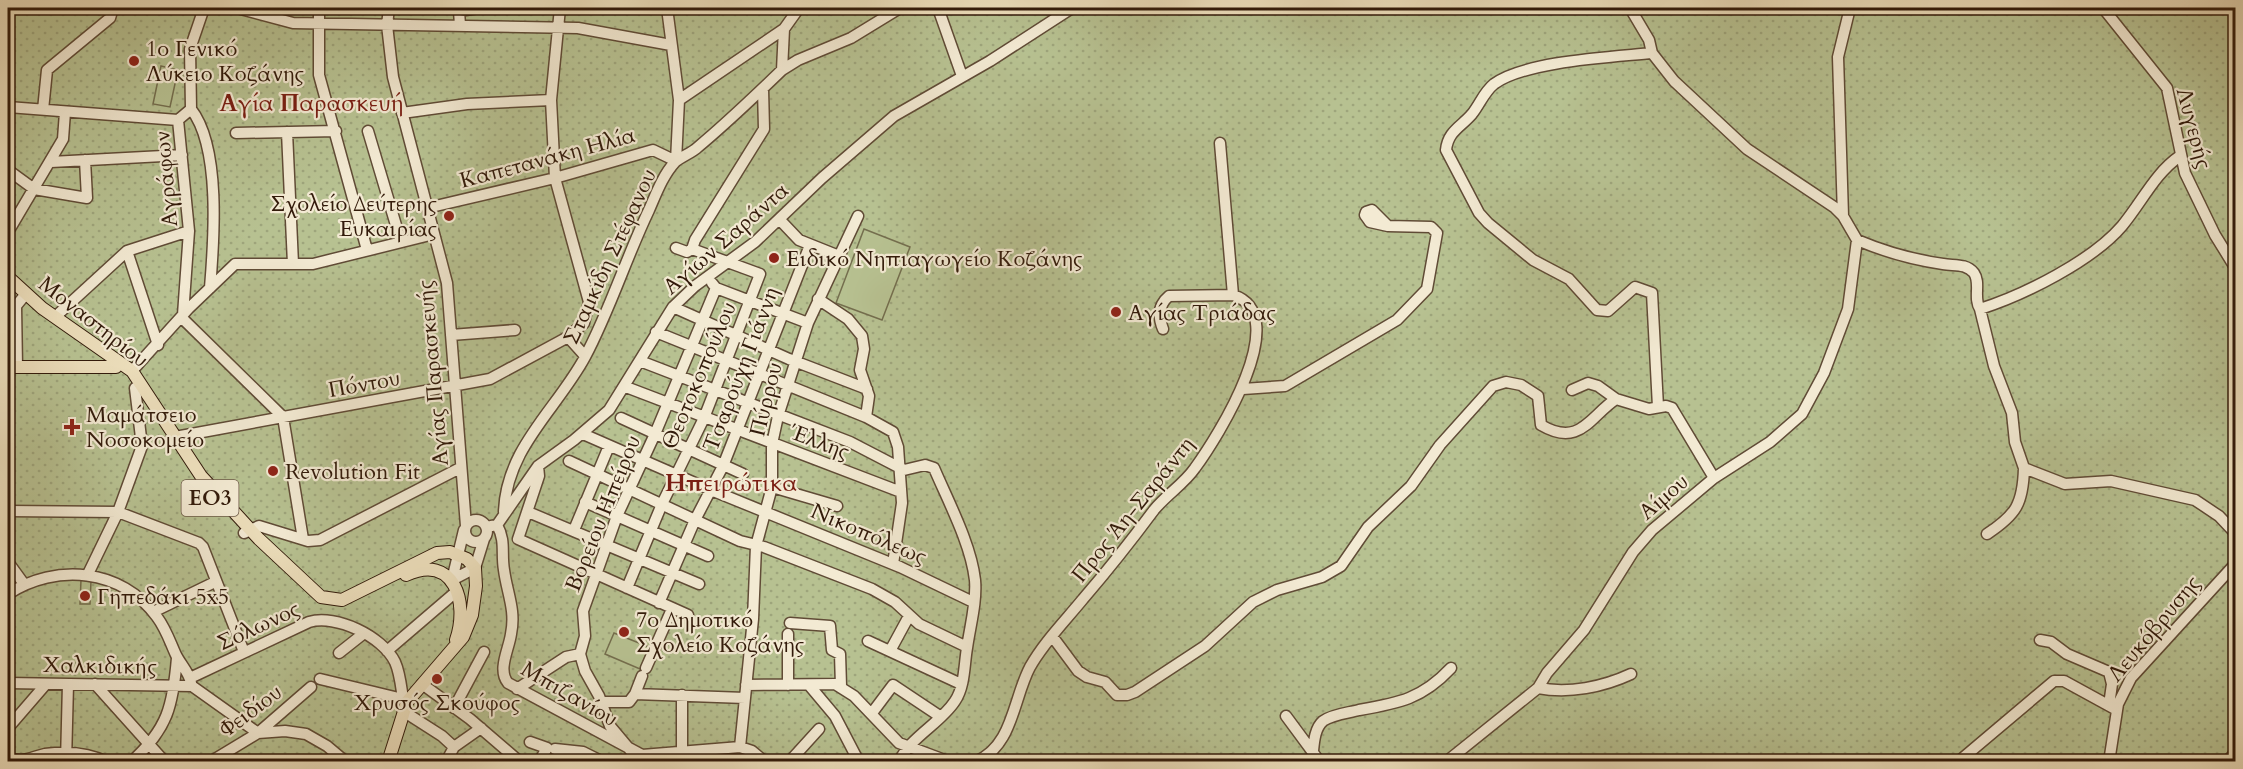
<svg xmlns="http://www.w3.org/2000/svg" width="2243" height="769" font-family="Cardo,serif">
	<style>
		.park { fill: url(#park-dots); stroke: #746e4e; stroke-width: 1.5 }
		.garden { fill: #b7c191; stroke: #746e4e; stroke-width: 1.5 }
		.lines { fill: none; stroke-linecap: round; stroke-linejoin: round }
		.minor-casing { stroke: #604b36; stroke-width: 13 }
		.major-casing { stroke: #321a0a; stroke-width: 14 }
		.minor { stroke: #f3ead3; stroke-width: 10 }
		.major { stroke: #ecdebb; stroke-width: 12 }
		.poi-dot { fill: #8f2418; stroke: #f3ead3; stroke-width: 2 }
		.labels { text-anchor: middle; stroke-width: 4.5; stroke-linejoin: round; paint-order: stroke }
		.shield { fill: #f3ead3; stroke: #6c5846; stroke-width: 1.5 }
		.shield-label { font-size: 21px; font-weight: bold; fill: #321a0a }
		.poi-label { font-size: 22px; fill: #321a0a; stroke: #f3ead3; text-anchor: start }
		.street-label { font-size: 22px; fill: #321a0a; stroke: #f3ead3 }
		.neighbourhood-label { font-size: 24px; font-weight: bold; fill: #7a1f14; stroke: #f3ead3 }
	</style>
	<defs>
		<pattern id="park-dots" width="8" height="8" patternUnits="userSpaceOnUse" patternTransform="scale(1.5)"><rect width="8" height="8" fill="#b7c191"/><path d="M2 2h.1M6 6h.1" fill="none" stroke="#9ea57c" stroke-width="1.8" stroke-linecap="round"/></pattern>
	</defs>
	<rect width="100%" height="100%" fill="#ecdebb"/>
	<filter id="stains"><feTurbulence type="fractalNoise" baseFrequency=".00333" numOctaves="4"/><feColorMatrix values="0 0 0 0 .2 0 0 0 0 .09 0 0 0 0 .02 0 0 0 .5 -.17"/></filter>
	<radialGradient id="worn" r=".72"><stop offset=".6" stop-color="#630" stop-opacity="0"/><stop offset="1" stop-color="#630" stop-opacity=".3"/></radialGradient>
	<path class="park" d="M8 8H2235V761H8Z"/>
	<path class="garden" d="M161 66 178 70 170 107 153 104Z
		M864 229 910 247 882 320 836 303Z
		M81 580 91 581 90 604H80Z
		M614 633 649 647 640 669 605 654Z"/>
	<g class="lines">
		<defs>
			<path id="minor" d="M8 8H10
				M237 8 293 23 578 28 671 45
				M319 8V75L367 250
				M389 8 387 25 393 77 447 283 466 526
				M560 8 551 100 555 178 589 302 584 323 568 337
				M667 8 679 100 676 161
				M938 8 962 76
				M1630 8 1649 40 1652 53 1674 81 1747 149 1834 207 1843 216 1857 240C1883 251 1915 260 1943 264 1954 266 1966 263 1974 273 1981 283 1973 298 1980 309 2024 295 2092 261 2122 226 2142 202 2155 173 2180 156
				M2103 8 2167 88 2185 173 2215 235 2236 269
				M460 25 459 11 479 8
				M1652 53C1613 57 1525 61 1494 84 1484 92 1480 104 1472 114 1461 127 1448 131 1446 150L1479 213 1488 223 1533 260 1569 279 1597 310 1608 311 1635 287 1652 293 1658 407
				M782 70 784 29
				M679 100 784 29 799 8
				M8 107 178 120
				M191 109C221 147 214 240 210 288
				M43 110 47 70 110 18 113 8
				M402 113 467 104 551 100
				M368 131 401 242
				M287 132 293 264
				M236 133 336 131
				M1220 143 1233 295
				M51 162 182 155
				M8 170 34 189 87 198 85 160
				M427 208 555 178 653 150 676 161
				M1843 216 1838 57 1850 8
				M780 220 799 240 839 256
				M11 227 63 139 65 112
				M692 249 695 240 764 129 763 89
				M127 251 158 345
				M712 283 716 288 808 323
				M818 299 848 319 862 336 864 349 860 370 869 396 866 417
				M673 307 789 359 867 389
				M1980 309 1994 366 2012 413 2015 442 2024 468 2065 484 2111 481 2195 500 2219 516 2236 534
				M183 315 189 231 178 120 191 109 190 49 204 8
				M55 317 127 251 189 231
				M182 318 283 417 303 539
				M656 332 866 417 893 432 898 447 902 503 893 564
				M451 335 515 330
				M640 361 850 442 904 470 925 465 934 468C948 501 971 544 975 580 977 602 970 626 967 648 964 665 965 686 955 701 940 724 910 737 899 762
				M17 367 16 306 25 295
				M132 371 189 308 235 264H313L434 234
				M626 387 901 492
				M1243 389 1285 386 1397 320 1427 289 1437 233 1431 227 1388 226 1372 210 1366 212 1365 215 1370 222 1388 226
				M1572 390 1588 383 1598 386 1616 399
				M621 418 743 474
				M583 434 711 490 900 567 973 602
				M169 441 175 437 490 379 568 337 585 356
				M569 461 740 541 764 547 872 589 895 602 919 624 967 647
				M538 466 539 476 518 539 688 615
				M772 487 837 506
				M585 502 708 556
				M8 511 118 512 199 543 203 547 244 652
				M504 512C506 448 557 409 585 357 610 310 626 258 649 210 656 194 663 175 675 162 682 156 692 153 698 147 727 123 755 96 782 70L798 60 851 38 900 8
				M528 512 699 584
				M465 531a11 11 0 1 1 22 0a11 11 0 1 1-22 0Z
				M497 525C506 541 501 553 504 570 507 593 516 610 511 634 509 649 497 670 508 683L642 755 740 747 752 751 765 762
				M486 527 497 525 538 466 574 440 609 410 673 307 695 286 755 242 822 178 894 116 990 61 1072 8
				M464 530 452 580 475 568 484 539
				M574 530 609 446
				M244 533 259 526 308 541 320 540 460 468
				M1987 534C2016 515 2023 504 2024 468
				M8 562 24 584
				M88 574 118 512 142 446 135 388
				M627 588 662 504 704 418 760 274 692 249 687 252 676 248
				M8 594C56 563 121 568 157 617 166 629 170 642 176 655 181 665 189 672 191 683
				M659 603 695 520 723 466 810 245
				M153 612 215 582
				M790 623 830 626 832 650 840 654 841 686
				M1052 636 1078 671 1087 677 1105 682 1117 695H1127L1135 692 1205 646 1253 602 1277 590 1322 577 1341 566 1368 527 1411 486 1440 445 1493 386 1506 382 1521 385 1538 396 1541 425C1580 448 1590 416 1616 399L1649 409 1666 406 1672 408 1714 478
				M2040 640 2051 642 2067 654 2109 672 2112 684 2109 705
				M868 641 961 684
				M387 651 457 591
				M890 651 909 616
				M339 653 363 634
				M646 668 672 609
				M190 678 309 622C336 614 382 636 395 662 400 673 401 686 403 699L407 702
				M320 679 403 699
				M8 683 192 686 258 733 285 731 306 734 327 746 346 762
				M95 684 165 762
				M422 684 470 719 520 762
				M746 685 835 684 854 696 899 743 950 762
				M788 685V634
				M809 685 835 716 859 762
				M1538 688C1569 694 1603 687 1631 674
				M517 689 566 657 580 654
				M635 694 642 676
				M682 695V753
				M601 702H629L635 694 745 698
				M454 708 484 652
				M403 711 442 736 454 747
				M872 713 893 685 941 717
				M1286 716 1320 762
				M8 728 46 684
				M530 742 547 748 539 762
				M740 747 753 619 756 546 772 487V444L778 416 808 323 858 216
				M555 749 583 752 603 762
				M631 751 610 726 599 696 585 671 580 654 585 636 583 611 617 516 655 434 716 288
				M1313 751C1314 741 1315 728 1323 721 1333 714 1348 713 1359 710 1399 703 1422 699 1451 668
				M8 757C21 764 31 757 45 754 67 751 87 752 107 762
				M66 762 68 684
				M131 762C168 729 173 705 177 658
				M210 762 258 733 311 687
				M446 762 454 747 481 728
				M789 762 819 729
				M975 762C1013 747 1013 699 1030 667 1044 642 1065 621 1083 599 1108 570 1131 541 1154 510 1166 495 1184 484 1195 468 1217 438 1295 315 1233 295L1169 296C1158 305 1158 317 1163 329
				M1229 762 1231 760
				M1446 762 1538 688 1547 673 1584 630 1633 552 1652 530 1714 478 1770 442 1802 414 1824 373 1848 309 1857 240
				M1958 762 2054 681H2064L2117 710
				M2109 762 2118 704 2131 678 2236 563
				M2226 762 2236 752"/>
			<path id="major" d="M8 277 42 308 132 371 201 476 259 539 321 597 342 600 437 553 450 552 467 559 475 568 476 586 472 615 463 637 407 702 388 762
				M8 367H116
				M406 575C454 553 469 602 456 640"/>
		</defs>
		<use href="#minor" class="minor-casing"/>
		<use href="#major" class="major-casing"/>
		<use href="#minor" class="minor"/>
		<use href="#major" class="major"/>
	</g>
	<g class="poi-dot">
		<circle cx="134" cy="61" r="6"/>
		<circle cx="449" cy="216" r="6"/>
		<circle cx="774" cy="258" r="6"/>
		<circle cx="1116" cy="312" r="6"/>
		<path d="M69 418h6v6h6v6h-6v6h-6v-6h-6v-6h6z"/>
		<circle cx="273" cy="471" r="6"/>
		<circle cx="85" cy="596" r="6"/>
		<circle cx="624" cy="632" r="6"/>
		<circle cx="437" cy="679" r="6"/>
	</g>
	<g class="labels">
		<rect class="shield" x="181.5" y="480" width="57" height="36" rx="4.5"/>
		<g class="shield-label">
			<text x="210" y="505">ΕΟ3</text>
		</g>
		<g class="poi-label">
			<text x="146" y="56">1ο Γενικό<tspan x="146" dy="25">Λύκειο Κοζάνης</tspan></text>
			<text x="437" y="211" text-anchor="end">Σχολείο Δεύτερης<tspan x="437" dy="25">Ευκαιρίας</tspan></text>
			<text x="786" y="266">Ειδικό Νηπιαγωγείο Κοζάνης</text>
			<text x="1128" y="320">Αγίας Τριάδας</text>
			<text x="86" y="422">Μαμάτσειο<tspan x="86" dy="25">Νοσοκομείο</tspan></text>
			<text x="285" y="479">Revolution Fit</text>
			<text x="97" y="604">Γηπεδάκι 5x5</text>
			<text x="636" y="627">7ο Δημοτικό<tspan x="636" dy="25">Σχολείο Κοζάνης</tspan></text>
			<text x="437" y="710" text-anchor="middle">Χρυσός Σκούφος</text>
		</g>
		<g class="street-label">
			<text transform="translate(2195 128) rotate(75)" y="8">Λυγερής</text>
			<text transform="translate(547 157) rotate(-15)" y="8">Καπετανάκη Ηλία</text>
			<text transform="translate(165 179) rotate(-95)" y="8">Αγράφων</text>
			<text transform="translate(725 238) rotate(-41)" y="8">Αγίων Σαράντα</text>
			<text transform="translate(609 256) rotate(-65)" y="8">Σταμκίδη Στέφανου</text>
			<text transform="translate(94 321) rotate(38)" y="8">Μοναστηρίου</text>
			<text transform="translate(740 369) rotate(-69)" y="8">Τσαρούχη Γιάννη</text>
			<text transform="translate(432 373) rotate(-95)" y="8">Αγίας Παρασκευής</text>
			<text transform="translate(698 375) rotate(-67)" y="8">Θεοτοκοπούλου</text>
			<text transform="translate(364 383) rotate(-10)" y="8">Πόντου</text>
			<text transform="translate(765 399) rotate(-76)" y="8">Πύρρου</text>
			<text transform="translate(820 441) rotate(21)" y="8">Έλλης</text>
			<text transform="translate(1663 496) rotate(-41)" y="8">Αίμου</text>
			<text transform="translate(1132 509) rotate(-51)" y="8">Προς Άη-Σαράντη</text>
			<text transform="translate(602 513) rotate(-68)" y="8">Βορείου Ηπείρου</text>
			<text transform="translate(869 533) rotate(23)" y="8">Νικοπόλεως</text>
			<text transform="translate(258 625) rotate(-25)" y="8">Σόλωνος</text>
			<text transform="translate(2153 628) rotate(-50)" y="8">Λευκόβρυσης</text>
			<text transform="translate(100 665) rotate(1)" y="8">Χαλκιδικής</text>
			<text transform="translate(570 693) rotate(30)" y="8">Μπιζανίου</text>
			<text transform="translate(250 710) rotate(-37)" y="8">Φειδίου</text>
		</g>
		<g class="neighbourhood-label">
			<text x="312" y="111">Αγία Παρασκευή</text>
			<text x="731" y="491">Ηπειρώτικα</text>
		</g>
	</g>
	<rect width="2243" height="769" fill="none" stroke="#ecdebb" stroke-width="30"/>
	<rect x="9" y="9" width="2225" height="751" fill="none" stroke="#321a0a" stroke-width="3"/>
	<rect x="15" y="15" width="2213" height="739" fill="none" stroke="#321a0a" stroke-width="1.5"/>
	<rect width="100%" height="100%" filter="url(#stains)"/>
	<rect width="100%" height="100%" fill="url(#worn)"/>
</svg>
